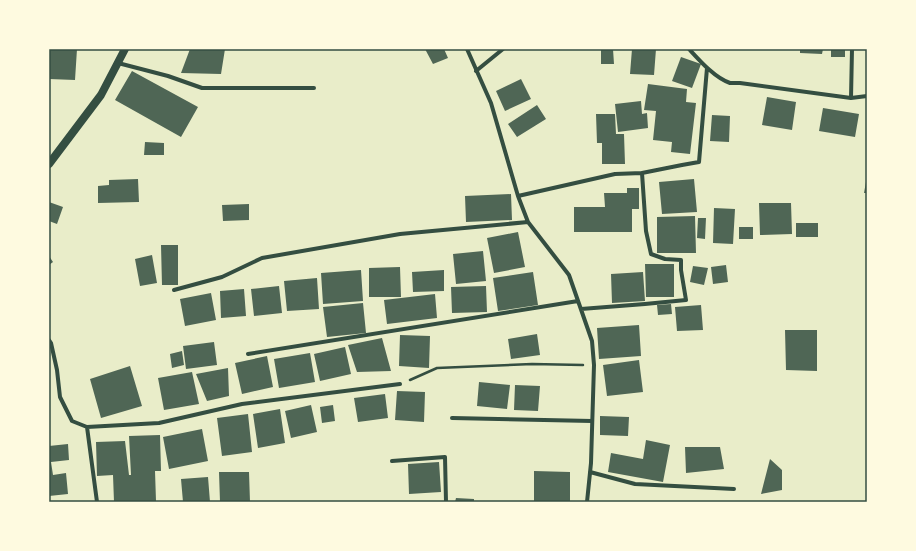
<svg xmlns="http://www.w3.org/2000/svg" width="916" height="551" font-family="Georgia,serif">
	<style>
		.building { fill: #4f6655 }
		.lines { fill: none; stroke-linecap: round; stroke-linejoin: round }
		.path { stroke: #344e41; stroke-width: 2.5 }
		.minor { stroke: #344e41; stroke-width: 4 }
		.secondary { stroke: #344e41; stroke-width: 8 }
		.neatline { fill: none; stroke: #344e41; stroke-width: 1.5 }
	</style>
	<rect width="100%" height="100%" fill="#e9edc9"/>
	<path class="building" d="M49 49H77L75 80 49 79Z
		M190 49H225L221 74 181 73Z
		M425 49H444L448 58 433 64Z
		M601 49H613L614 64H601Z
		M632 49H656L654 75 630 74Z
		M800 49H823L822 54 800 53Z
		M831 49H845V57H831Z
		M681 57 701 64 692 88 672 81Z
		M132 71 198 107 181 137 115 100Z
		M521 79 531 99 505 111 496 91Z
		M648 84 687 89 686 102 696 103 690 154 671 152 672 142 653 140 656 111 644 110Z
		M767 97 796 102 792 130 762 125Z
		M641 101 642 114 647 113 648 128 618 132 615 104Z
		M537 105 546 119 517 137 508 124Z
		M823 108 859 114 855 137 819 131Z
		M596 114H615L616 134H624L625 164H602V143H597Z
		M712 115 730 116 729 142 710 141Z
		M145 142 164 143V155H144Z
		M138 179 139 202 98 203V186L109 185V180Z
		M694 179 697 212 662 214 659 182Z
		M866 182 867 183V193H864Z
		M627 188H639V209H632V232H574V207H605L604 193H627Z
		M511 194 512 220 466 222 465 196Z
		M49 202 63 207 57 224 49 221Z
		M759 203H791L792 234 760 235Z
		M249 204V220L223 221 222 205Z
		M714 208 735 209 733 244 713 243Z
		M695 216 696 253H657V217Z
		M698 218H706L705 239 697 238Z
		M796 223H818V237H796Z
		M739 227H753V239H739Z
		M518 232 525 267 494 273 487 238Z
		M161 245H178V285H162Z
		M483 251 486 281 456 284 453 254Z
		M152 255 157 283 140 286 135 259Z
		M49 256 53 262 49 265Z
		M645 264H674V297H646Z
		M726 265 728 282 713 284 711 267Z
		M693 266 708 268 704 285 690 282Z
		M400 267 401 297H369V268Z
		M361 270 363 301 323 304 321 273Z
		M444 270V291L413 292 412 272Z
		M533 272 538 305 498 311 493 278Z
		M643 272 645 301 612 303 611 274Z
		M317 278 319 309 287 311 284 281Z
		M279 286 282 313 254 316 251 289Z
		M486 286 487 312 452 313 451 287Z
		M244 289 246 316 221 318 220 291Z
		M211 293 216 320 185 326 180 299Z
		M435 294 437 318 387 324 384 300Z
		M363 303 366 333 327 337 323 307Z
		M671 304 672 314 658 315 657 305Z
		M701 305 703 330 677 331 675 307Z
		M639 325 641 356 599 359 597 328Z
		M785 330H817V371L786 370Z
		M537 334 540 355 511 359 508 339Z
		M400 335 430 336 429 368 399 366Z
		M382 338 391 371 357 372 348 345Z
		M214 342 217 365 186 369 183 346Z
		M345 347 351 374 320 381 314 354Z
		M182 351 184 365 172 368 170 354Z
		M310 353 315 382 279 388 274 359Z
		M267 356 273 387 242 394 235 363Z
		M639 360 643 392 607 396 603 365Z
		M130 366 142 406 101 418 90 379Z
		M228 368 229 396 207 401 196 374Z
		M192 372 199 404 164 410 158 378Z
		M479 382 510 385 507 409 477 406Z
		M515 385 540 386 538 411 514 410Z
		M397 391 425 392 424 422 395 420Z
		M385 394 388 418 358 422 354 398Z
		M311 405 317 432 291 438 285 411Z
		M333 405 335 421 322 423 320 407Z
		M280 409 285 443 258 448 253 414Z
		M248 414 252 452 222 456 217 418Z
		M600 416 629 417 628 436 600 435Z
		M202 429 208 461 169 469 163 437Z
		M160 435 161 471H155L156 501 114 502 113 475 97 476 96 442 125 441 129 475H131L129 436Z
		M646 440 670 445 663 482 608 472 611 453 643 459Z
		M68 444 69 460 51 462 53 475 66 473 68 494 49 496V446Z
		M685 447H720L724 469 686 473Z
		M770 459 782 470V490L761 494Z
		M439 462 441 492 409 494 408 464Z
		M534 471 570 472V502H534Z
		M219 472H249L250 502H220Z
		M208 477 210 502H183L181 479Z
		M456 498 474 499V502H455Z"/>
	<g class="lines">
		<path class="path" d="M410 380 437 368 532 364 583 365"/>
		<path class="minor" d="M467 49 491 103 518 196 528 222 569 275 592 341 594 365 591 463 587 502
			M689 49C700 61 715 78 730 83 733 83 737 83 740 83L851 98 867 96
			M118 63 168 76 202 88H314
			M476 71 503 49
			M851 98 852 49
			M642 173 682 165 699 162 707 68
			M518 196 615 174 642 173 646 231 651 254 665 259 681 260V270L686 300 645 304 581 309
			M174 290 222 277 262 258 400 234 528 222
			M49 340 51 343 57 370 60 397 72 421 87 427 159 423 242 404 400 384
			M248 354 578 301
			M452 418 592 421
			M87 427 97 502
			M392 461 445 457 446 502
			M590 472 635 484 734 489"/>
		<path class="secondary" d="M49 164 101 95 125 49"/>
	</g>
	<rect width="916" height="551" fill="none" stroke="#fefae0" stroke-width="100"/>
	<rect x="50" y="50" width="816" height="451" class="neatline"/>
</svg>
